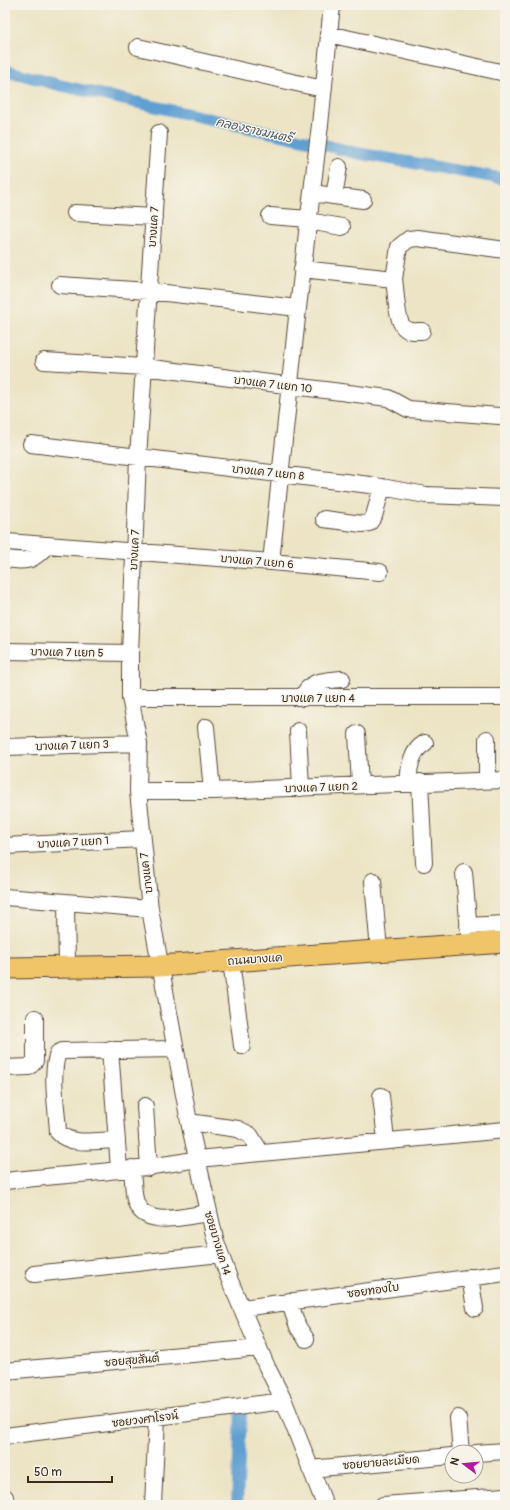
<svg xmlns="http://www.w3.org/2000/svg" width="510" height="1510" font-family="Pangolin,'Playpen Sans Thai',sans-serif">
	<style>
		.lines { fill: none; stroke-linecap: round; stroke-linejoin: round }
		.canal { stroke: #5f9fd2; stroke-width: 12 }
		.minor-casing { stroke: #564637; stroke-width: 18 }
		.major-casing { stroke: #564637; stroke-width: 23 }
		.minor { stroke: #fff; stroke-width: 16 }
		.major { stroke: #f0c469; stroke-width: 21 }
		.labels { text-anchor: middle; stroke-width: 3; stroke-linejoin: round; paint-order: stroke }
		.street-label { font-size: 11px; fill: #3b2a1e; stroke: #f7f3e8 }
		.water-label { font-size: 12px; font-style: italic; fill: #495966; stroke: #f7f3e8 }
	</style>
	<rect width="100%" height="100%" fill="#f7f3e8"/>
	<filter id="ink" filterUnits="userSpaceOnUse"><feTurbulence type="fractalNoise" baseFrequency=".025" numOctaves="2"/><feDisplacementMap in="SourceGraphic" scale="8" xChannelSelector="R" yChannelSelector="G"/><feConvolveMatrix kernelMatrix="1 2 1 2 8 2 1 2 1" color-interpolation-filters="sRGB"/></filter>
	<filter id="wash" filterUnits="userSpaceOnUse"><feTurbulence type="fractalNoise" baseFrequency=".012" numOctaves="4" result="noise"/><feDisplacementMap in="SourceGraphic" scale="16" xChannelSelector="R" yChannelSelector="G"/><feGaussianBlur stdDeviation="0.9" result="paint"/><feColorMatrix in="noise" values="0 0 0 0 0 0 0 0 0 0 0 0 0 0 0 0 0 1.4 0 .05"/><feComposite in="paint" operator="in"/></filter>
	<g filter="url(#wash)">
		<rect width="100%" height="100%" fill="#ece4c5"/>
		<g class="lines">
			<path class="canal" d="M5 70 59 85 317 143 356 153 505 179
				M237 1505 241 1412"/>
		</g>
	</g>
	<g filter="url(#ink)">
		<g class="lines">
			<defs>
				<path id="minor" d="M328 34 505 73
					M138 47 323 89
					M159 133 138 458 130 653V697L139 743 138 791 150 909 189 1122 215 1239 230 1281 267 1367 284 1401 325 1505
					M312 193 363 200
					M334 196 339 167
					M75 213 154 217
					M270 216 309 219
					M308 221 342 227
					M302 269 394 279 399 247 409 239 418 238 505 250
					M394 279C396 290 396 324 406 329 410 332 417 331 422 331
					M60 285 148 291 298 308
					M44 361 144 367 388 398 408 409 499 416
					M31 444 370 485 426 495 505 498
					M324 519 362 524 369 523 374 516 382 487
					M7 542 271 562 380 572
					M5 559C30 562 30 562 48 545
					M271 562 298 308 320 125 332 5
					M5 651 130 653
					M130 697H505
					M303 698C308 679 326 681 342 679
					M206 727 212 791
					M298 731 301 788
					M357 734 360 785
					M5 747 139 743
					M487 780V739
					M409 782C408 768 412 750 425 743
					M420 782 424 863
					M138 791H212L505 780
					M5 846 142 839
					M464 872 470 944
					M373 881 379 951
					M5 897 150 909
					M66 903 67 968
					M468 926 505 924
					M231 961 242 1046
					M110 1049 119 1169
					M5 1068 29 1067 35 1061V1018
					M381 1096 386 1140
					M145 1106 149 1168
					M189 1122 238 1129 250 1135 261 1153
					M117 1140C98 1140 71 1147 58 1132 57 1109 50 1074 58 1053L62 1051 175 1049
					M132 1168C133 1178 133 1189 135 1199 142 1230 186 1216 208 1213
					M5 1181C69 1174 134 1171 198 1159L505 1130
					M34 1274 220 1254
					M470 1277 475 1308
					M289 1301 298 1327 306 1339
					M242 1308 505 1273
					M5 1371 259 1348
					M458 1418 461 1452
					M5 1436 284 1401
					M476 1453 505 1451
					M310 1469 452 1456
					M5 1497 6 1505
					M153 1505 157 1417
					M383 1505 505 1496"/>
				<path id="major" d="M5 968 159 966 505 942"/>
			</defs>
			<use href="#minor" class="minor-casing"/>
			<use href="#major" class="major-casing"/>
			<use href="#minor" class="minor"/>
			<use href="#major" class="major"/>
		</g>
	</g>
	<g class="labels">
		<g class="street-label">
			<text transform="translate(153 227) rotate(-86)" y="4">บางแค 7</text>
			<text transform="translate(273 384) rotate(7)" y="4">บางแค 7 แยก 10</text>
			<text transform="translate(268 472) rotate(6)" y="4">บางแค 7 แยก 8</text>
			<text transform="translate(134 550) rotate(-87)" y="4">บางแค 7</text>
			<text transform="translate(257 561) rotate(5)" y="4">บางแค 7 แยก 6</text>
			<text transform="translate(67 652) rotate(1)" y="4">บางแค 7 แยก 5</text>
			<text x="318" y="702">บางแค 7 แยก 4</text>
			<text transform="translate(72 745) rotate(-2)" y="4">บางแค 7 แยก 3</text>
			<text transform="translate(321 787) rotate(-2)" y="4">บางแค 7 แยก 2</text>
			<text transform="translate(73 842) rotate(-3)" y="4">บางแค 7 แยก 1</text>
			<text transform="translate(146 873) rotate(-97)" y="4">บางแค 7</text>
			<text transform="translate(255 959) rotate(-4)" y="4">ถนนบางแค</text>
			<text transform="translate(218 1243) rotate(73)" y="4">ซอยบางแค 14</text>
			<text transform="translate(373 1290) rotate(-8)" y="4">ซอยทองใบ</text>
			<text transform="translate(132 1360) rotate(-5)" y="4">ซอยสุขสันต์</text>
			<text transform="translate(145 1419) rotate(-7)" y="4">ซอยวงศาโรจน์</text>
			<text transform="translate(381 1462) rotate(-5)" y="4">ซอยยายละเมียด</text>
		</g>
		<g class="water-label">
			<text transform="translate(254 130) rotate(13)" y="4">คลองราชมนตรี</text>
		</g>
	</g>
	<rect width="510" height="1510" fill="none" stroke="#f7f3e8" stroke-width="20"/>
	<g transform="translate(464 1464) rotate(286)"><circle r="19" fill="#f7f3e8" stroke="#aca397"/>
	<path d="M0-3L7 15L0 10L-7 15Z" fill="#b5179e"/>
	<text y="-6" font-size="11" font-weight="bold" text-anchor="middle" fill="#3b2a1e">N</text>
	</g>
	<path d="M28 1476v6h84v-6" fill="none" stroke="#3b2a1e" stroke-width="2"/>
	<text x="34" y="1476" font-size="12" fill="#3b2a1e" stroke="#f7f3e8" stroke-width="3" paint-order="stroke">50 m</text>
</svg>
